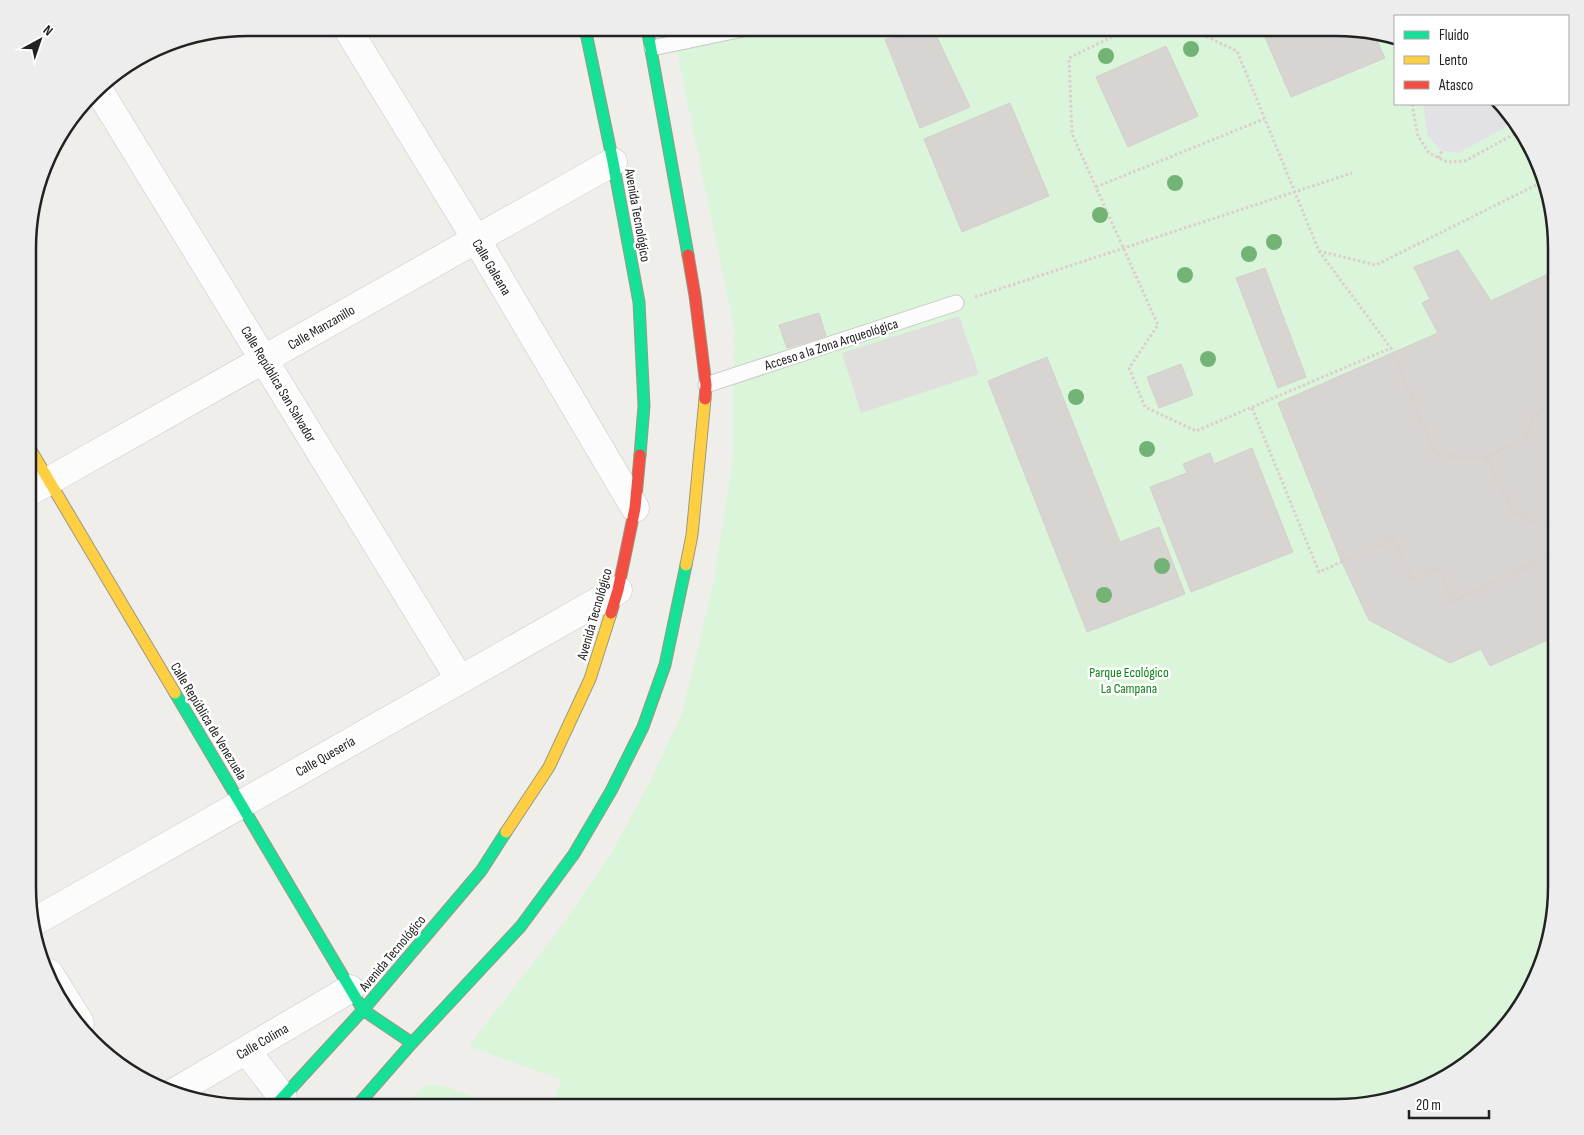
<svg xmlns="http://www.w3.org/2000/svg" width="1584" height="1135" font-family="'Sofia Sans Condensed',sans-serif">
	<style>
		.park { fill: #daf5da }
		.parking { fill: #e0dfde }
		.plaza { fill: #e2e1e5 }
		.building { fill: #d7d4d2; stroke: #d3d0cc }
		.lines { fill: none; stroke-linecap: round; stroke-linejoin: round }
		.lane-casing { stroke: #c9c8c7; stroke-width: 17 }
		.street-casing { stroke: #c9c8c7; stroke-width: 29 }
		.fast-casing { stroke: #999a82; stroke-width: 13 }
		.slow-casing { stroke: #999a82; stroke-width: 13 }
		.jam-casing { stroke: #999a82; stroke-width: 13 }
		.path { stroke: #dccecd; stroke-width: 3; stroke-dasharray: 2.5 2.5; stroke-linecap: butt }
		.lane { stroke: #fdfcfc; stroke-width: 15 }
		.street { stroke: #fdfcfc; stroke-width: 28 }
		.fast { stroke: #16e098; stroke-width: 11 }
		.slow { stroke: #ffcf43; stroke-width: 11 }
		.jam { stroke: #f24e42; stroke-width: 11 }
		.tree { fill: #73b476 }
		.labels { text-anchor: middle; stroke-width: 5; stroke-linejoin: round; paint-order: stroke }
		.street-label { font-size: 14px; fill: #222; stroke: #fff }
		.park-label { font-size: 14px; fill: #0c8416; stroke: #fff }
		.rim { fill: none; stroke: #222; stroke-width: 2.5 }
	</style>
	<rect width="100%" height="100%" fill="#f0eeeb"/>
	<path class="park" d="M672 28H1349L1395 39V104H1495L1534 151 1556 235V900L1540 971 1511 1021 1433 1085 1336 1107H553L561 1080 469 1046 563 924 611 854 645 791 681 716 713 585 733 456 734 329Z
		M441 1085 503 1107H404L423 1086Z"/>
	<path class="parking" d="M959 316 979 374 861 413 842 353Z"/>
	<path class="plaza" d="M1423 104H1495L1511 124 1459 153 1442 151 1428 136Z"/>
	<path class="building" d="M1261 28H1349L1374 34 1385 58 1291 97Z
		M935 33 970 107 920 128 885 39Z
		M1166 46 1198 116 1128 147 1096 77Z
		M1010 103 1049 196 962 232 924 139Z
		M1458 250 1491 301 1556 270V653L1550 639 1490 666 1481 649 1450 663 1369 620 1340 558 1278 403 1438 333 1422 303 1430 299 1414 267Z
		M1265 268 1306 377 1278 388 1236 278Z
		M819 313 826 336 787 348 779 325Z
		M1047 357 1120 542 1159 527 1185 594 1087 632 988 381Z
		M1181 364 1193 395 1159 408 1147 377Z
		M1252 448 1293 552 1191 592 1150 487 1187 473 1183 464 1210 453 1214 464Z"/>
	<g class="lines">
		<defs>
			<path id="lane" d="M652 48 748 28
				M706 385 956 303"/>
			<path id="street" d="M347 28 476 239 635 508
				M98 89 460 680
				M29 492 613 162
				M32 923 618 590
				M49 973 80 1023
				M246 1050 283 1098
				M173 1093 350 989"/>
			<path id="fast" d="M585 28 613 162 639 302 644 406 640 455
				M647 28 688 255
				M175 693 363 1010 412 1043
				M274 1107 363 1010 481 871 506 832
				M356 1107 412 1043 521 926 574 854 611 791 643 727 665 665 686 565"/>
			<path id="slow" d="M29 447 175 693
				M686 565 692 535 705 399
				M506 832 549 767 590 679 611 613"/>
			<path id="jam" d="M688 255 695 296 706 385 705 399
				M611 613 618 590 635 508 640 455"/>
		</defs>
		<use href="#lane" class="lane-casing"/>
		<use href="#street" class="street-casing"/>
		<use href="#fast" class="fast-casing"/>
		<use href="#slow" class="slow-casing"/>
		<use href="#jam" class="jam-casing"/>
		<path class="path" d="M1130 28 1069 58 1072 134 1158 325 1129 368 1145 407 1196 431 1391 348 1436 456 1486 457 1526 438 1534 415 1556 402
			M1188 28 1237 51 1319 251 1391 348
			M1412 104 1418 136 1429 153 1447 162 1465 161 1518 132
			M1511 124 1516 133
			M1438 158 1442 151
			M1096 187 1264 119
			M1319 251 1376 265 1542 182
			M975 297 1352 173
			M1252 408 1319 572 1393 539 1412 579 1438 569 1453 601 1556 553
			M1486 457 1513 513 1555 528 1556 531"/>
		<use href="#lane" class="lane"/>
		<use href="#street" class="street"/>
		<use href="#fast" class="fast"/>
		<use href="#slow" class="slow"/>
		<use href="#jam" class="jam"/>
	</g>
	<g class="tree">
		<circle cx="1191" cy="49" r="8"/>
		<circle cx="1106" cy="56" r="8"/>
		<circle cx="1175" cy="183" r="8"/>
		<circle cx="1100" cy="215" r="8"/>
		<circle cx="1274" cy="242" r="8"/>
		<circle cx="1249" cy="254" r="8"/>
		<circle cx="1185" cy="275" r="8"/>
		<circle cx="1208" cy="359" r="8"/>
		<circle cx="1076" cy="397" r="8"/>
		<circle cx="1147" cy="449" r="8"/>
		<circle cx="1162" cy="566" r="8"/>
		<circle cx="1104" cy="595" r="8"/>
	</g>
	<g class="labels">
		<g class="street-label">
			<text transform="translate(638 215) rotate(80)" y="5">Avenida Tecnológico</text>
			<text transform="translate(492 267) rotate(59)" y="5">Calle Galeana</text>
			<text transform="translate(321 327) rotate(-30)" y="5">Calle Manzanillo</text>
			<text transform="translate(831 344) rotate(-18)" y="5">Acceso a la Zona Arqueológica</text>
			<text transform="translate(279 384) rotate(59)" y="5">Calle República San Salvador</text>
			<text transform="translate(594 614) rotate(-74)" y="5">Avenida Tecnológico</text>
			<text transform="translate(209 721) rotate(59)" y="5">Calle República de Venezuela</text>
			<text transform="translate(325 756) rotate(-30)" y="5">Calle Quesería</text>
			<text transform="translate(392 953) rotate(-50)" y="5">Avenida Tecnológico</text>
			<text transform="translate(262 1041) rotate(-30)" y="5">Calle Colima</text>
		</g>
		<g class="park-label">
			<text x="1129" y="677">Parque Ecológico<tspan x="1129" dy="16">La Campana</tspan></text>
		</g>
	</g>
	<path d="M0 0H1584V1135H0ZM248 36H1336A212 212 0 0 1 1548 248V887A212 212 0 0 1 1336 1099H248A212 212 0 0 1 36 887V248A212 212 0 0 1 248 36Z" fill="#ededed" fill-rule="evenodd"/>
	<path class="rim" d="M248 36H1336A212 212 0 0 1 1548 248V887A212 212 0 0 1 1336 1099H248A212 212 0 0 1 36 887V248A212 212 0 0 1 248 36Z"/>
	<rect x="1394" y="15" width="175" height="90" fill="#ffffff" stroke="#a7a7a7"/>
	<rect x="1404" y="31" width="25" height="8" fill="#16e098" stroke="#a7a7a7"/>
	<text x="1439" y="40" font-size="15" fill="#222222">Fluido</text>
	<rect x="1404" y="56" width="25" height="8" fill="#ffcf43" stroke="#a7a7a7"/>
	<text x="1439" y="65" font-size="15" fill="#222222">Lento</text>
	<rect x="1404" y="81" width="25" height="8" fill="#f24e42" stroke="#a7a7a7"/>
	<text x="1439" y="90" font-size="15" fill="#222222">Atasco</text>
	<g transform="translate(40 40) rotate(40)" stroke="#ffffff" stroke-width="4" paint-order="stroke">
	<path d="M0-4L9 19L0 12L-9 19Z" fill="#222222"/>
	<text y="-8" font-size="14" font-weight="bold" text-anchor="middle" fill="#222222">N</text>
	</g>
	<path d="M1409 1110v8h80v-8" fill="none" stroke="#222222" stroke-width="2.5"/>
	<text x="1416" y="1110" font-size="15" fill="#222222" stroke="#ffffff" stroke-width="4" paint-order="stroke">20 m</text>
</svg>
